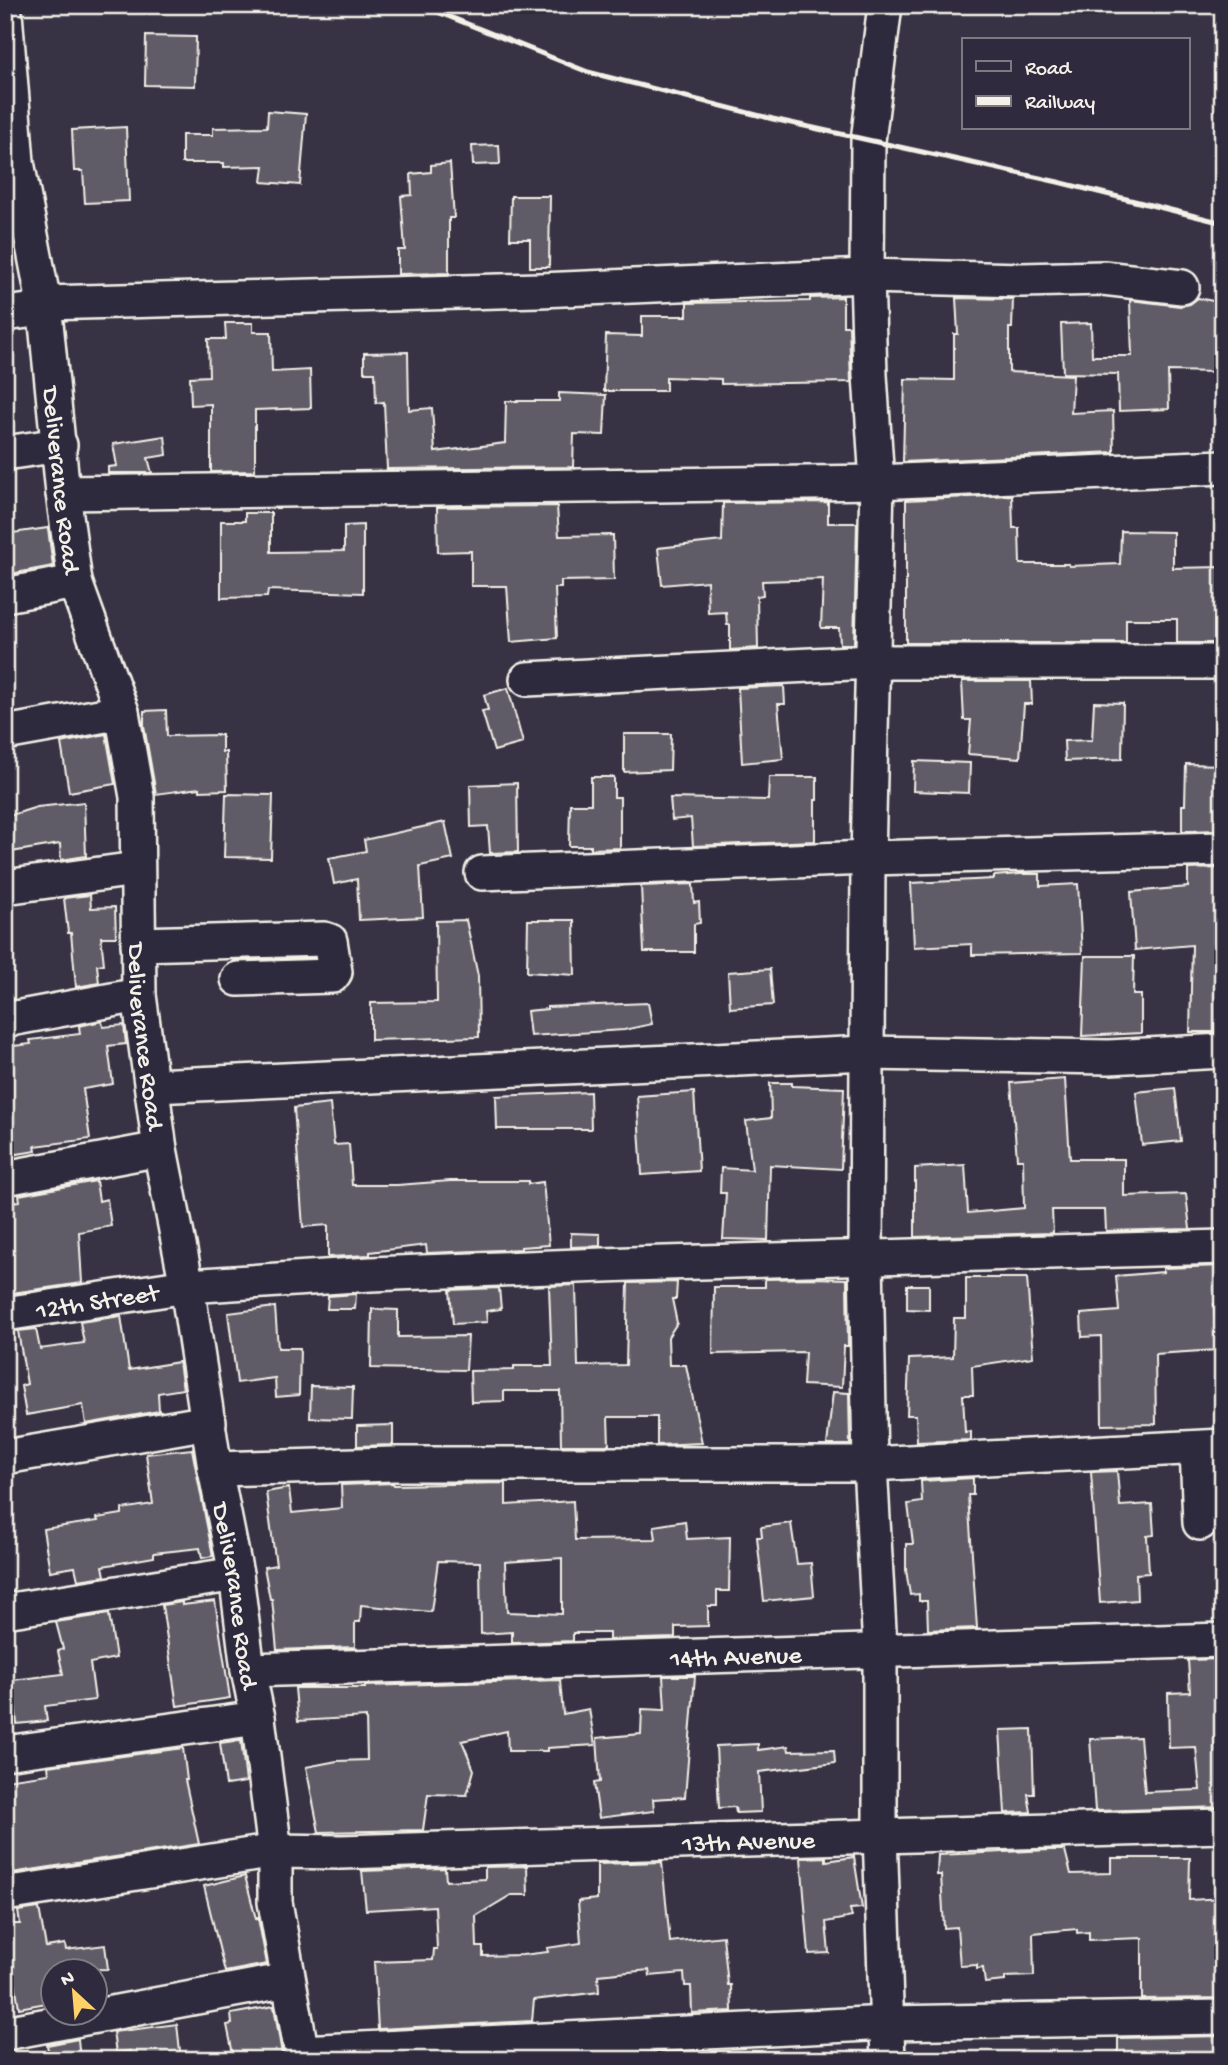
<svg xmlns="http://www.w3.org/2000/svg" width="1228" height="2065" font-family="'Gochi Hand',sans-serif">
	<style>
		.building { fill: #5f5c67; stroke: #f4f1e8; stroke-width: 2; fill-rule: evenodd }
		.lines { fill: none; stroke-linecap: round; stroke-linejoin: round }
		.minor-casing { stroke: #f4f1e8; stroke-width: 38 }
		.minor { stroke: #2f2a3d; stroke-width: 33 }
		.rail { stroke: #f4f1e8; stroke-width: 5 }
		.labels { text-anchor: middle; stroke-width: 5; stroke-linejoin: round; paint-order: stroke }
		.street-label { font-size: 26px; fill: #f4f1e8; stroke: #2f2a3d }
	</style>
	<rect width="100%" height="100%" fill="#373244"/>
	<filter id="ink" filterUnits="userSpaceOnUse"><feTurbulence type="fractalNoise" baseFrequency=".0143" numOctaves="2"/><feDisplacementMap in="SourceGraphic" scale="14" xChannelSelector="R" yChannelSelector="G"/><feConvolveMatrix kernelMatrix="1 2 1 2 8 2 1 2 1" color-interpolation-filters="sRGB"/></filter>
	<g filter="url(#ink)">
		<path class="building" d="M146 36 196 37 195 86 145 85Z
			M268 111 306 114 300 185 262 182 264 166 224 167V163H182V135H213V128L267 127Z
			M126 127 129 201 85 203 83 171H74L72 130Z
			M499 145 500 164 473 165 472 146Z
			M450 163 454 218H449V273L398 274V250H405L401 196 412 195 411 174 431 172V165Z
			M511 196H550L549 267H530V239H510Z
			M843 297V326H849L851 382 721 384V379L666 377V391H604L606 335 642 336V316H687V303L810 301V298Z
			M956 298 1013 299 1012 328H1009V372L1073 375 1071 413 1113 411 1114 452 903 462 905 379 954 380V334H958Z
			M1198 298 1223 303V329L1219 328 1218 372 1168 371 1169 409 1119 411 1118 374 1063 373 1061 324 1091 323 1092 356H1132L1130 300 1180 306 1190 304Z
			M225 323H253V332H271L272 372 310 370 311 408 255 410V471L211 472V404L191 405 190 377 209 376 208 339H226Z
			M408 352 409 410 432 408 435 452 505 443 506 401H559V393L606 395 604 435 574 434 573 467 387 469 384 402 376 403 375 372H364V353Z
			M165 436 167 455 148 458 152 473H108V467L117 466 113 444Z
			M1012 495 1013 528H1019L1020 564H1069V566L1120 564 1121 531 1173 532V568L1223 567V643H1177V619H1126V643H906V500Z
			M828 502V523H857L854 644H840L839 628H821L823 579 762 581 763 595 757 596 758 648 730 650V625H727L726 612 708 613 707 581 662 585 658 548 722 541 723 503Z
			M557 506 559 536 613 535 614 580 561 581V588H555L557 638 511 642 507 586H471V551L438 552 437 507Z
			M245 513H271V552L344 551V526L363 525V593L268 590 267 597 221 598V521H245Z
			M48 528 53 566 5 575V534Z
			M962 681H1031L1032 704H1024L1020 758 968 754 971 720H964Z
			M784 686 785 704H778L783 759 742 763 738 688Z
			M508 688 523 743 494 751 482 711 488 710 484 695Z
			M1094 702 1123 703 1122 759 1065 761 1064 741 1092 740Z
			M166 710 167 736 222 735V752H226L227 790 200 791V788L156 794 144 726V711Z
			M106 734 115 784 69 792 61 743Z
			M624 734H671L670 770 624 772Z
			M914 761 970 763 969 793 913 791Z
			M1186 764 1223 765V830L1182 831V805H1185Z
			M591 777H614V797H620V848L591 849V846H569L570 804H591Z
			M769 777H817V800H815V841L693 846 691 818 672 820 670 798 768 800Z
			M517 783 518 852 490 853 488 826 471 827 470 785Z
			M226 794 273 795 271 858 224 857Z
			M84 802 86 856 61 860 60 844 5 853V817L37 807Z
			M445 822 453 859 420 866 423 917 359 920 357 879 334 884 329 858 366 851 364 840Z
			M1223 868V1032H1190L1192 945 1135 950 1131 892 1188 887V869Z
			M1020 874H1040V886L1078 884 1082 953 972 955V944L914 947 911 883 994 879V876Z
			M693 884 694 903 699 902 700 923 694 924V952H644L641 886Z
			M90 895 91 908 115 907 116 937H101L104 964 97 965 99 983 76 987 71 933H68L64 898Z
			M466 920 478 976 479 1037 371 1040V1003L437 1002 436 921Z
			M528 920H574L575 975 527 972Z
			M1085 956H1134L1133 995H1141V1033L1082 1036Z
			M770 969 773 1005 730 1008 728 972Z
			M648 1003 652 1024 624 1030 530 1036 527 1011 547 1009V1007Z
			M102 1021 103 1027 124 1025 126 1044 108 1046 113 1084 83 1089 90 1139 35 1146 36 1151 5 1156V1047L31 1044 30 1040 80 1034 79 1026Z
			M1065 1079 1070 1159H1124V1196L1186 1194 1190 1229 1106 1231 1105 1210H1052L1053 1233 915 1237V1168L965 1165 968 1213 1024 1208 1023 1159H1017L1011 1083Z
			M770 1083H792V1086L844 1088 841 1169 770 1165 768 1240 723 1239 726 1193H720L721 1168 752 1170 746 1121 771 1118Z
			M1175 1088 1181 1141 1142 1145 1136 1092Z
			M590 1092 591 1129H497L496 1096Z
			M694 1092 699 1171 642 1175 637 1096Z
			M330 1104 334 1145 349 1144 352 1185H397L450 1181H528V1184L543 1182 549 1245 521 1247V1249L427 1253 426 1245 370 1252V1255L328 1257V1225L303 1227 294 1108Z
			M96 1181 99 1201 107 1199 111 1226 79 1232 82 1283 5 1294V1203L20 1201 19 1195Z
			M571 1233 600 1234V1246L571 1247Z
			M1223 1266V1303L1214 1304 1217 1350 1155 1354 1156 1424 1102 1425 1101 1336 1082 1337 1081 1314 1119 1311 1116 1276 1163 1272V1268Z
			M813 1278 847 1279 848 1346H844L842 1387 803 1385 805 1352 713 1354 714 1287H765V1279Z
			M966 1278H1027L1033 1357 972 1366 973 1395H963L965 1432 971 1431V1440L917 1442 916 1415H907L909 1359 953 1357 954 1318H966Z
			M677 1282 676 1299H672L677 1323 668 1337 669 1365H686L702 1443 657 1445V1417H608L609 1445H561L560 1391H504V1401L471 1402 470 1371 514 1370V1366H552L549 1286 576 1285 578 1366 626 1365 628 1283Z
			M907 1285H929V1310L907 1309Z
			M499 1288 501 1309 486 1311 487 1322 453 1324 450 1290Z
			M356 1294 355 1309H327L328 1296Z
			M275 1307 278 1348H300L299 1395 276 1397 275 1378 237 1383 228 1313Z
			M372 1309 398 1310V1337L468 1336 466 1370 371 1368Z
			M121 1316 129 1370 179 1362 183 1389 158 1393 159 1411 86 1424 83 1405 26 1415 21 1386 27 1384 18 1331 36 1329 40 1349 84 1343 80 1322Z
			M311 1386 353 1387 352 1419 310 1418Z
			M833 1392 849 1393 850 1445H827Z
			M393 1425V1445L357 1446V1426Z
			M192 1449 213 1556 202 1558 200 1548 154 1553V1557L103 1566 105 1576 78 1580 75 1567 50 1571 43 1529 98 1521 97 1518 122 1514V1509L153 1504 146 1454Z
			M1117 1471 1120 1506 1152 1504 1154 1535 1147 1536 1149 1573 1136 1574 1137 1600 1100 1603 1091 1472Z
			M973 1478V1495H968L977 1628 928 1630 927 1601H919V1594L910 1595 906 1570V1544H913L908 1504 922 1502 921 1481Z
			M393 1483 394 1485 506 1483V1505L573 1501 575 1540 656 1539 654 1526 685 1521 687 1539 730 1537 729 1591H717V1606H708V1626L675 1627V1638L609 1640V1633H573V1641L512 1643V1632L481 1634 480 1562 438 1561 431 1612 361 1605 360 1622H355V1647L277 1650 272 1599H270L264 1567 276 1565 266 1492 289 1488 292 1513 342 1508 341 1485ZM562 1558V1614L507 1612 505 1562Z
			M791 1523 797 1564 811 1563 814 1596 764 1601 757 1537H762L761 1527Z
			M215 1601 230 1698 177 1706 162 1605 182 1602V1605Z
			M109 1614 116 1658 90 1663 95 1700 45 1706 47 1721 17 1724 13 1680 63 1674 58 1651 63 1649 56 1622Z
			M1223 1659V1807L1095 1811 1090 1739 1140 1737 1145 1792 1200 1790 1196 1747 1169 1748 1168 1693 1190 1692 1188 1660Z
			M663 1676H695L685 1797 653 1799 654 1811 599 1818 594 1783 600 1782 597 1738 641 1734 642 1709 665 1710Z
			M560 1680 563 1714 589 1709 595 1745 547 1748V1751H508L507 1731 462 1741 474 1770 467 1795 428 1794 423 1830 319 1832 306 1767 337 1761 367 1760 366 1717 298 1721 295 1688H365V1686Z
			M1032 1729 1034 1794H1028L1031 1812 1005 1813 1000 1730Z
			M241 1740 246 1782 226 1785 220 1743Z
			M758 1744V1750L788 1746 789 1751 834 1750 835 1763 759 1772 761 1812 736 1813 735 1807 719 1808 716 1746Z
			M183 1748 187 1780H185L199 1844 5 1874V1780L49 1774 48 1766Z
			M1050 1850H1065L1071 1874 1111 1873V1858H1190L1189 1900 1223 1898 1222 1998 1142 1999V1938L1089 1940V1932L1077 1933V1929L1033 1933 1034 1976 1005 1977V1981L985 1983 983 1968 977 1969V1965L960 1966 957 1927 944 1928 941 1875H937L938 1855Z
			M826 1857V1861L854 1857 862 1908 850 1909 852 1917 826 1922 829 1953 809 1954 801 1858Z
			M662 1862 670 1942 723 1936 728 1985H731L732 2011 692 2013 691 1986H685L684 1973 650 1976 649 1970 598 1975 599 1992 534 2000 532 2021 378 2029 374 1962 433 1960 434 1949H437L435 1906 366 1910 362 1871 445 1868 446 1881 485 1879V1867L527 1866 528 1895H511L476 1916 477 1947H483V1956L522 1955 548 1952 547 1948 581 1943 578 1901 597 1899V1864Z
			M245 1876 256 1919 258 1918 267 1964 225 1972 204 1886Z
			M39 1908 46 1947 65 1944 66 1950 105 1945 108 1969 52 1970V2002L19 2008 6 1924H20L18 1911Z
			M274 2006 283 2060 234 2059 227 2025 232 2024 231 2014Z
			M177 2024 181 2060H131L130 2051 116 2053 113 2032Z
			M1223 2036V2060H1118V2038Z
			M78 2039 80 2060H50L47 2045Z"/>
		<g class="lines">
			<defs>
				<g id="minor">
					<path d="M885 5 868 141 867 276 870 375 877 482 868 858 866 1257 870 1464 880 1649V1834L888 2060"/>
					<path id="s1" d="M5 13 17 162 44 303 63 493 75 582 122 712 137 797 139 995 160 1149 187 1286 215 1469 236 1574 248 1670 258 1718 275 1851V1902L303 2060"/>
					<path d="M5 314 28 311 44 303 540 290 867 276 1022 280 1103 278 1182 287"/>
					<path d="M5 453 60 445"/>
					<path d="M63 493 877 482 1223 467"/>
					<path d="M5 595 75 582"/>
					<path d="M527 679 872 662H1223"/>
					<path d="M5 733 122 712"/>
					<path d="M482 873 868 858 1223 849"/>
					<path d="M5 887 136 869"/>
					<path d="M138 944 324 939 330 941 335 972 332 976 238 979"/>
					<path d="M5 1020 139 995"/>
					<path d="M153 1086 867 1053 1109 1057 1223 1051"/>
					<path d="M5 1178 160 1149"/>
					<path id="s2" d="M5 1314 187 1286 371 1274 630 1264 1223 1247"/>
					<path d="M1197 1448 1200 1523"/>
					<path d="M5 1457 209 1422"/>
					<path d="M215 1469 393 1464H870L1223 1446"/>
					<path d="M5 1611 236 1574"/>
					<path id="s3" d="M248 1670 1223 1640"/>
					<path d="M5 1753 258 1718"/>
					<path id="s4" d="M5 1894 275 1851 341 1852 1223 1826"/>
					<path d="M5 2033 288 1980"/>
					<path d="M301 2052 888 2023 1223 2017"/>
				</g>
			</defs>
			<use href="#minor" class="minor-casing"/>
			<use href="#minor" class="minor"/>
			<path class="rail" d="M420 5 588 72 773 119 1058 182 1223 223"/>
		</g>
	</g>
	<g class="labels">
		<g class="street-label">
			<text dy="9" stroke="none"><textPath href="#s1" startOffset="471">Deliverance Road</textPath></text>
			<text dy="9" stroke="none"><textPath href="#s1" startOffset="1038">Deliverance Road</textPath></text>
			<text dy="9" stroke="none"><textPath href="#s2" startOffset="93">12th Street</textPath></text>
			<text dy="9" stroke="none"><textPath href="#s1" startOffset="1605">Deliverance Road</textPath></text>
			<text dy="9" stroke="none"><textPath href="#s3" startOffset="488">14th Avenue</textPath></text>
			<text dy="9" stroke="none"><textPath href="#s4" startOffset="747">13th Avenue</textPath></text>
		</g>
	</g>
	<rect width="1228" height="2065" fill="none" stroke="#2f2a3d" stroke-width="28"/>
	<rect x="14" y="14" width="1200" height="2037" fill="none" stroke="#f4f1e8" stroke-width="2.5" filter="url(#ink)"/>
	<rect x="962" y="38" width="228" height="91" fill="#2f2a3d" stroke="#7e7a81" stroke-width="2"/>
	<rect x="976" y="61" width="35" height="10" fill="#2f2a3d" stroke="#7e7a81" stroke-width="2"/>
	<text x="1025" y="74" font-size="21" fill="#f4f1e8">Road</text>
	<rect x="976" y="96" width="35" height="10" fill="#f4f1e8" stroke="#7e7a81" stroke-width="2"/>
	<text x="1025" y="108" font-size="21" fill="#f4f1e8">Railway</text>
	<g transform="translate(74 1992) rotate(334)"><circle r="33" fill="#2f2a3d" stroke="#7e7a81" stroke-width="2"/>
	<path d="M0-5L12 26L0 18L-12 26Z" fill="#ffd166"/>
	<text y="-10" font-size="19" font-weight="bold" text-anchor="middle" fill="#f4f1e8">N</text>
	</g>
</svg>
